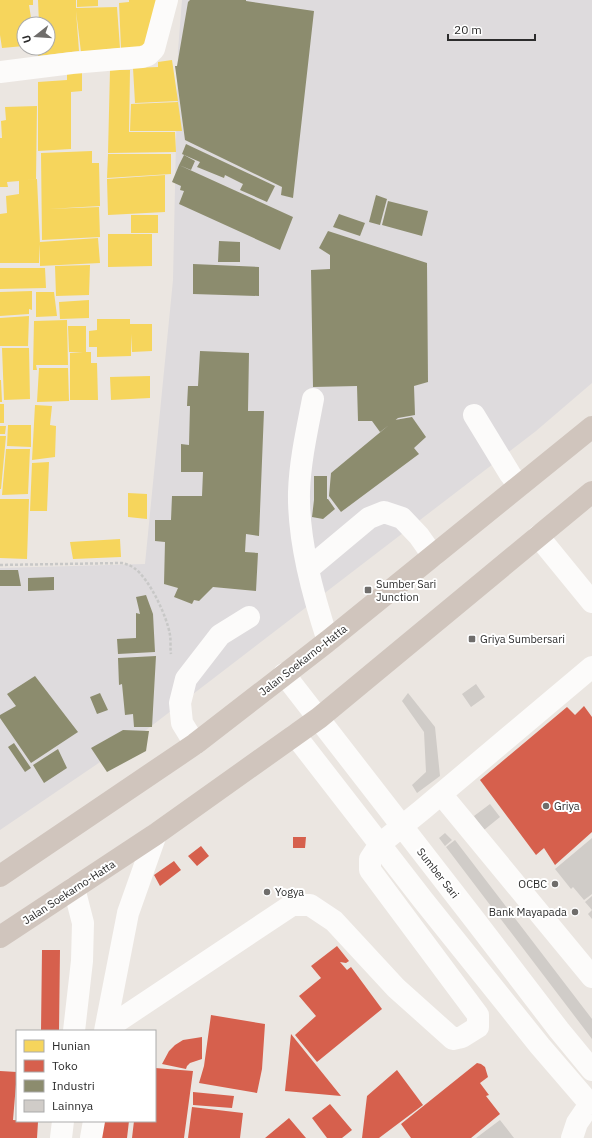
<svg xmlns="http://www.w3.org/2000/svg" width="592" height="1138" font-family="'IBM Plex Sans',sans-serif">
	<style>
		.industrial { fill: #dedbdd }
		.homes { fill: #f6d55c }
		.shops { fill: #d6604d }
		.industry { fill: #8c8c6e }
		.building { fill: #d0ccc8 }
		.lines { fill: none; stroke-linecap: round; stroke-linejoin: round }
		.path { stroke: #c8c8c7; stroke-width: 2.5; stroke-dasharray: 3 2; stroke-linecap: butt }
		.minor { stroke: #fcfbfa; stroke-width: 22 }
		.highway { stroke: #d0c5bd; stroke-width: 22 }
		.poi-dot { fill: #6f6d6b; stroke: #fff; stroke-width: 1.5 }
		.labels { text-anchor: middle; stroke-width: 4; stroke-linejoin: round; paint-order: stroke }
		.poi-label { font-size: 11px; fill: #2c2c2c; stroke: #fff; text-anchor: start }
		.street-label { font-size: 11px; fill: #2c2c2c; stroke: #fff }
	</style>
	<rect width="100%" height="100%" fill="#ebe6e1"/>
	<path class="industrial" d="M182 0H592V383L536 431 137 737 0 830V568L145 564 173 280 178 50Z"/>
	<path class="homes" d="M0 0H33V5H29L32 24H24V46L2 48 0 35Z
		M38 0H76V8L117 7 120 48 81 52 76 11 79 51 38 56 37 48H48V24H39Z
		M77 0H98V6L77 7Z
		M129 0H160L148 47 121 48 119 3 129 2Z
		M172 60 178 101 135 103 133 68 158 67V62Z
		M110 70H130L129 132H175L176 152 108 153Z
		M82 72V91L71 92V149L38 151V82L67 80V73Z
		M178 102 182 131H130L131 104Z
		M37 106 36 179 23 180 37 179 40 244 39 263H0V214L7 213 6 196 19 194V181L7 182 8 187H0V138H2L1 121 6 120 5 107Z
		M92 151V163H99L100 206 48 209 99 207 100 237 42 240 41 153Z
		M108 154H171V174L107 178Z
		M165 175V212L108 215 107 179Z
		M131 215H158V233H131Z
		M108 234H152V266L108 267Z
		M98 238 100 263 40 266V242Z
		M90 265 89 295 56 296 55 266Z
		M0 268H45L46 288 0 289Z
		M32 291V310L29 309V314L0 316V292Z
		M36 292H54L57 316 36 317Z
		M89 300V318L60 319 59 302Z
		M29 316 28 346H0V318Z
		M97 319H130V324H152V351L132 352 131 334V356L97 357V347H89V331L97 330Z
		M67 320 68 365H36L37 370H33L34 321Z
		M68 326H86V352H91V363H97L98 400H70V353L83 352H69Z
		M2 348H29L30 399 4 400Z
		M39 368H68L69 401 37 402Z
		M150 376V398L111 400 110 377Z
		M0 380H1L2 402H0Z
		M0 404H4V423H0Z
		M35 405 52 406 50 425 56 426 55 457 32 460Z
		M8 425H31V447L7 446Z
		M0 426H6L5 434H0Z
		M0 436H6L1 489H0Z
		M6 449H30L28 494 2 495Z
		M49 462 47 511H30L32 463Z
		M128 493 147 494V519L128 517Z
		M0 499H29L27 559 0 558Z
		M120 539 121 557 73 559 70 542Z"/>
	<path class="shops" d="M584 706 592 717V832L555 865 544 848 536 855 480 780 567 707 575 715Z
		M293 837H306L305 848H293Z
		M201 846 209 856 197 866 188 856Z
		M174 861 181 870 160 886 154 875Z
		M337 946 349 961 346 963 340 962 347 970 351 967 382 1009 317 1062 295 1035 316 1016 299 996 321 978 311 966Z
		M42 950H60L59 1031H41Z
		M211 1015 265 1024 262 1069 257 1093 199 1083 204 1066Z
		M291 1034 341 1096 285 1091Z
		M202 1037V1059L190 1063 187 1066 186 1069 162 1064 169 1051 175 1045 183 1040Z
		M477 1063 481 1064 485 1067 488 1077 480 1083 489 1095 486 1096 500 1114 471 1138H411L401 1124Z
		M155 1068 193 1071 184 1138H132L134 1121H155Z
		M397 1070 423 1105 379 1138H362L367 1096Z
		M0 1071 17 1072 13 1120 38 1122 37 1138H0Z
		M193 1092 234 1096 232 1108 193 1105Z
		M330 1104 352 1130 342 1138H327L312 1118Z
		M192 1107 243 1113 240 1138H188Z
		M289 1118 306 1138H265Z
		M95 1121H129L127 1138H92Z"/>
	<path class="industry" d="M190 0H246V1L314 11 293 198 281 195 282 187 185 140 175 66H177L188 2Z
		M186 144 275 186 267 202 240 190 243 184 225 175 224 178 197 167 200 162 182 154Z
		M184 155 195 161 191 170 179 165Z
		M179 165 293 217 280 250 179 204 184 191 180 190 181 186 172 182Z
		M376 195 387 199 380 225 369 222Z
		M388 201 428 211 422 236 382 225Z
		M339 214 365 223 360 236 333 227Z
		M328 231 427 263 428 382 414 386 415 415 398 418 380 432 372 421H358L357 386 313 387 311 270 330 269V255L319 248Z
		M219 241 240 242V262H218Z
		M193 264 259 267V296L193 294Z
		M200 351 249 353 248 411H264L259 536 246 534 245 552 258 553 256 591 213 587 199 601 194 600 192 604 174 597 178 588 164 584 165 542 155 541V520H171L172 496H202L203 472H181V444L189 445 190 406H187L188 386H198Z
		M412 417 426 437 414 448 419 454 341 512 329 496 331 473 395 420Z
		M314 476H327V499H328L335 509 323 519 312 517 314 500Z
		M0 570H18L21 586H0Z
		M54 577V590L28 591V578Z
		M146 595 153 614 155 652 118 654 117 639 136 638V613L140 614 136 597Z
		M156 656 152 727H134L133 714 125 715 122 684 119 685 118 658Z
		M35 676 78 732 31 763 0 718V715L16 706 7 694Z
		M100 693 108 710 97 714 90 697Z
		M123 730 149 731 146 751 107 772 91 748Z
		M14 743 31 768 25 772 8 747Z
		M58 749 67 768 44 783 33 765Z"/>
	<path class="building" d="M476 684 485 697 471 707 462 694Z
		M408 693 435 727 440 776 417 793 412 785 426 772 424 732 402 701Z
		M490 804 500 817 484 830 474 816Z
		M445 833 452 840 445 846 439 838Z
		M592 838V894L584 900 573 887 571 889 555 869Z
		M455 840 592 1019V1039L446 847Z
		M592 896V919L588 914 592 910 585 902Z
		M500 1120 514 1138H476Z"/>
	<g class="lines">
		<path class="path" d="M0 565 122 563C126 564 130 565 134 568 149 578 167 616 170 635 171 641 170 648 171 654"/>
		<path class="minor" d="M0 72 72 63 142 57 148 55 154 49 167 0
			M313 399C307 430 300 461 299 492 298 541 313 595 328 641
			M474 415 510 474 519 486
			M538 536 592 602
			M308 569 369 518 384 512 402 518 419 536 433 556
			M284 674 474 919 559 1030 592 1070
			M295 735 423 900 540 1046 590 1104
			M195 744 182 723 180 703 186 679 220 635 249 617
			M441 794 592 977
			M106 1029 292 905H310L334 921 396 988 453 1039 462 1037 478 1027V1015L370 870V859L380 844 422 810 592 667
			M74 1031 82 961 83 923 74 888
			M105 1031 128 913 156 834
			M61 1138 63 1121
			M91 1138 94 1121
			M572 1138 577 1123 592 1101"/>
		<path class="highway" d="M0 876 195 744 328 641 592 427
			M0 937 156 834 319 718 592 492"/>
	</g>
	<g class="poi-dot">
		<rect x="364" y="586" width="8" height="8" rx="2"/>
		<rect x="468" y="635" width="8" height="8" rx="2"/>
		<circle cx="546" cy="806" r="4"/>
		<circle cx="555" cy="884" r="4"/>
		<circle cx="267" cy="892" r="4"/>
		<circle cx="575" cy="912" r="4"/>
	</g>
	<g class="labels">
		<g class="poi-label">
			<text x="376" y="588">Sumber Sari<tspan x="376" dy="13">Junction</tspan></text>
			<text x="480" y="643">Griya Sumbersari</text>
			<text x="554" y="810">Griya</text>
			<text x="547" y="888" text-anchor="end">OCBC</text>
			<text x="275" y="896">Yogya</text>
			<text x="567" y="916" text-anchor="end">Bank Mayapada</text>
		</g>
		<g class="street-label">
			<text transform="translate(303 660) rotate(-38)" y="4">Jalan Soekarno-Hatta</text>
			<text transform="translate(438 873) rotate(52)" y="4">Sumber Sari</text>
			<text transform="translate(69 892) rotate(-33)" y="4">Jalan Soekarno-Hatta</text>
		</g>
	</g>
	<rect x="16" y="1030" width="140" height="92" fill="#ffffff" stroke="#ababab"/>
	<rect x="24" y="1040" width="20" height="12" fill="#f6d55c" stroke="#ababab"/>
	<text x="52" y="1050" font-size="12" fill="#2c2c2c">Hunian</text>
	<rect x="24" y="1060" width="20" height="12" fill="#d6604d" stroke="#ababab"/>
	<text x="52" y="1070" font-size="12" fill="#2c2c2c">Toko</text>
	<rect x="24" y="1080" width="20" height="12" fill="#8c8c6e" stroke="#ababab"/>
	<text x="52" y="1090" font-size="12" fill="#2c2c2c">Industri</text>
	<rect x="24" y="1100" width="20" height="12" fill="#d0ccc8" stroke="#ababab"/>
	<text x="52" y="1110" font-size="12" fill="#2c2c2c">Lainnya</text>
	<g transform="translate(36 36) rotate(253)"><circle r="19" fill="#ffffff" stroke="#ababab"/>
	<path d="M0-3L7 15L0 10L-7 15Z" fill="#6f6d6b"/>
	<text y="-6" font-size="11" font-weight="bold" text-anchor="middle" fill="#2c2c2c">U</text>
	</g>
	<path d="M448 34v6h87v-6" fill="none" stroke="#2c2c2c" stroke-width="2"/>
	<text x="454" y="34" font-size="12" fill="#2c2c2c" stroke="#ffffff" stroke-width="3" paint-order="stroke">20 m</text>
</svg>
